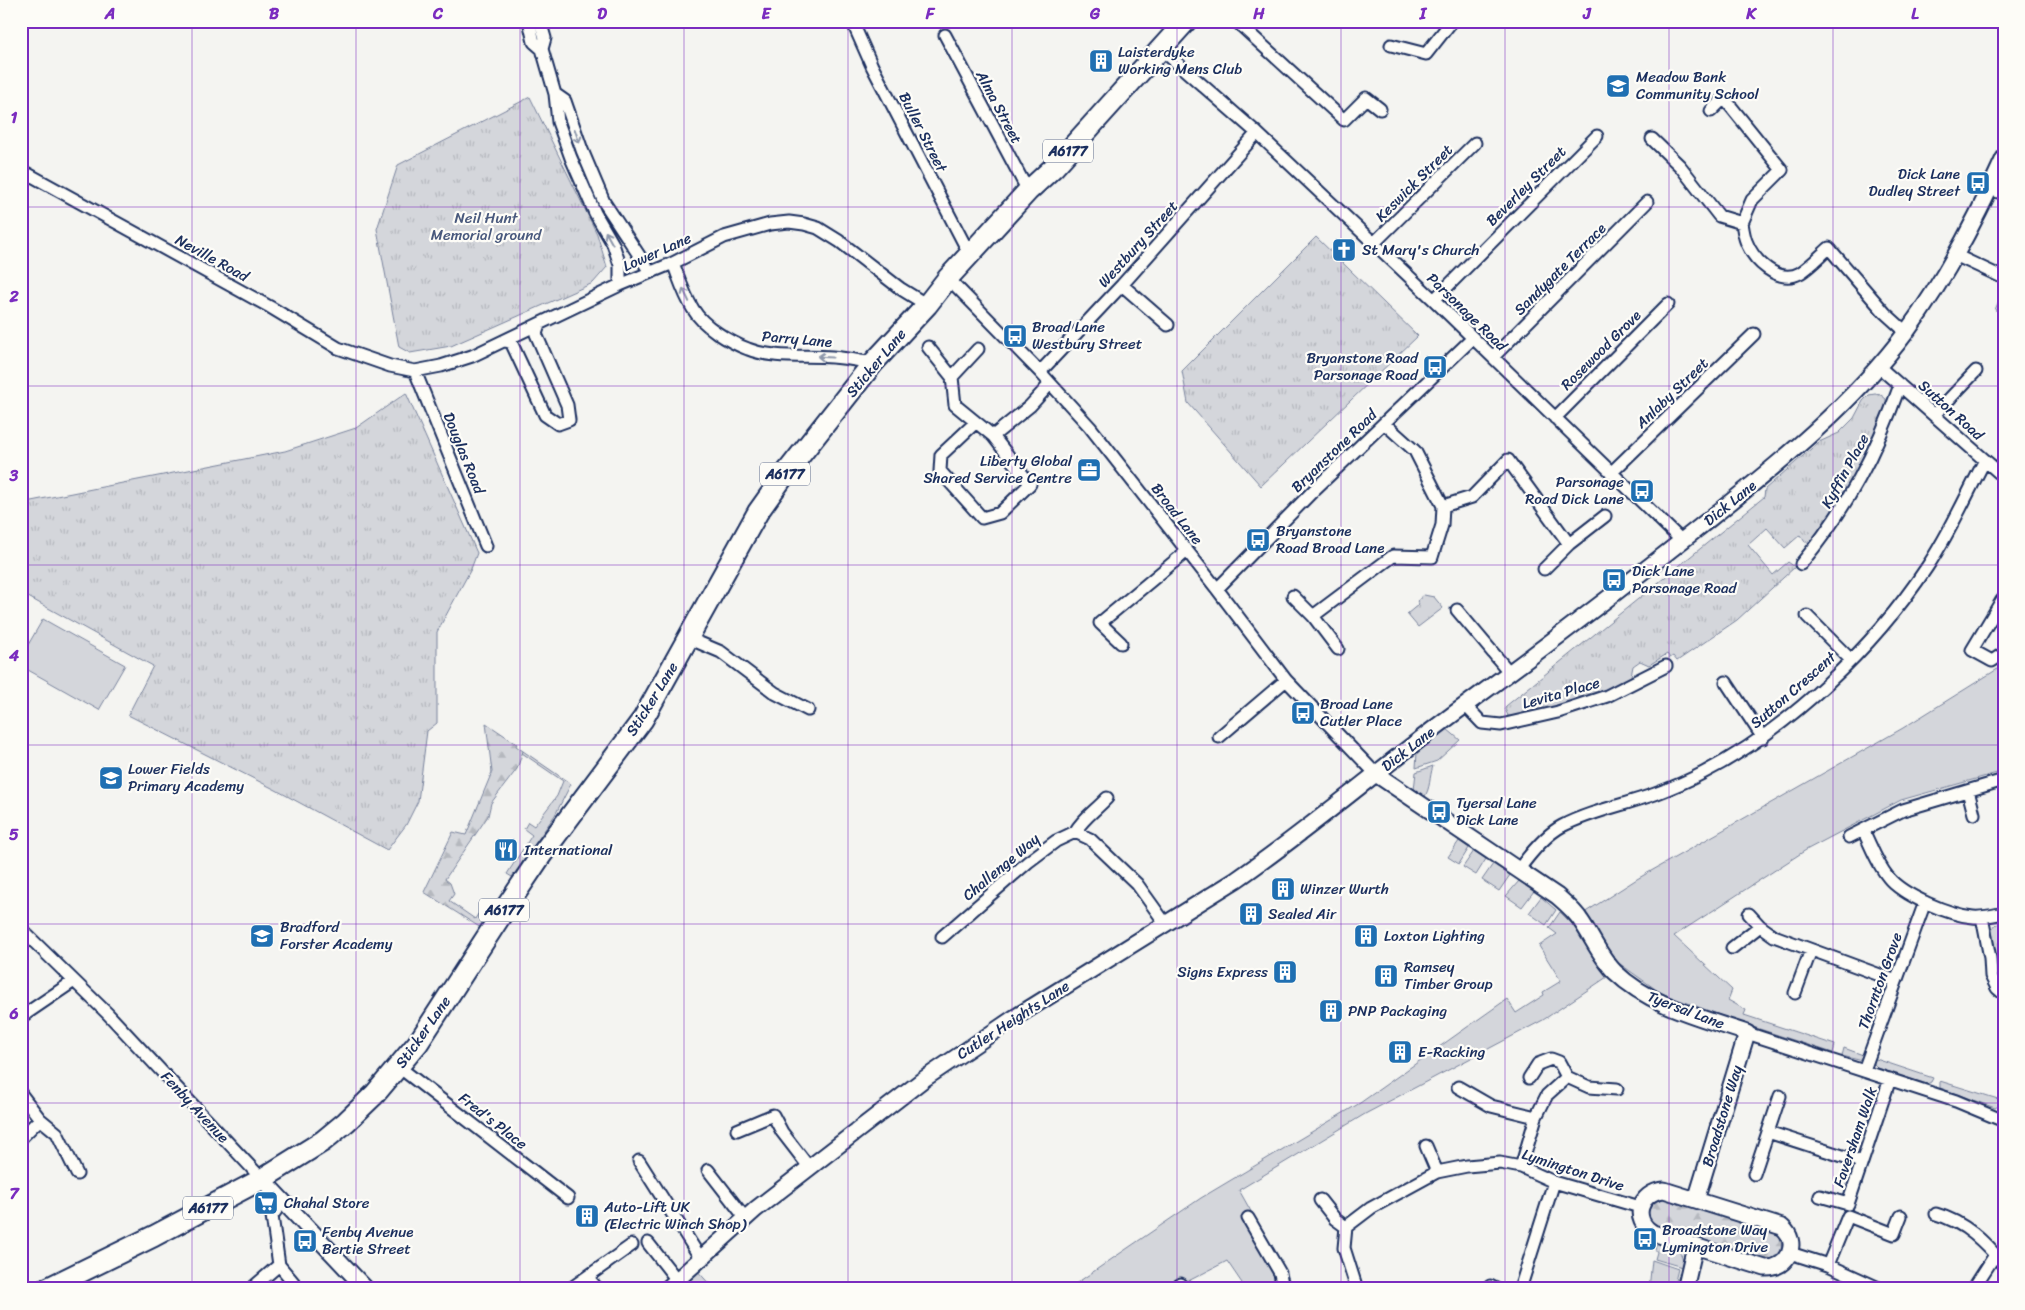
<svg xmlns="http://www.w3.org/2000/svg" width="2025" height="1310" font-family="Sriracha,sans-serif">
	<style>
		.green { fill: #d4d6db; stroke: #78829c }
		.forest { fill: url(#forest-firs); stroke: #78829c }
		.park { fill: url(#park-tufts); stroke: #78829c }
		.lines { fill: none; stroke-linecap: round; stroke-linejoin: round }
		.street-casing { stroke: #1b2f5e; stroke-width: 15 }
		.secondary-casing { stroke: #1b2f5e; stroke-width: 19 }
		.highway-casing { stroke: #1b2f5e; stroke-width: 24 }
		.street { stroke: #fdfcf7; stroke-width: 11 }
		.secondary { stroke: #fdfcf7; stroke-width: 15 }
		.highway { stroke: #fdfcf7; stroke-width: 20 }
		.oneway { stroke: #8c96aa }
		.grid { fill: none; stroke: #7b2cbf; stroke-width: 1; stroke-opacity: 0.55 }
		.labels { text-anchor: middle; stroke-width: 4.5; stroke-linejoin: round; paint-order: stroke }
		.shield { fill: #fdfcf7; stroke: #5f6c8c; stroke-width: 1 }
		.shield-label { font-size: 14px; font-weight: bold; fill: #1b2f5e }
		.poi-label { font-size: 15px; fill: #1b2f5e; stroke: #fdfcf7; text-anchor: start }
		.street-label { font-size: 15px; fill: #1b2f5e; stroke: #fdfcf7 }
		.park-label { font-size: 15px; fill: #49597d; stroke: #fdfcf7 }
		.neatline { fill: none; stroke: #7b2cbf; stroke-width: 2 }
		.grid-label { font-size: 16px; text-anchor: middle; font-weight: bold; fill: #7b2cbf }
	</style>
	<defs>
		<pattern id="forest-firs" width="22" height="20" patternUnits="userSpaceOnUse" patternTransform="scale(1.25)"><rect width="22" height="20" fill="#d4d6db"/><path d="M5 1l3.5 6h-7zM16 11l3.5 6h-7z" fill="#b5b8be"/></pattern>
		<pattern id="park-tufts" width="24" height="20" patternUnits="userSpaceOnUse" patternTransform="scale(1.25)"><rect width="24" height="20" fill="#d4d6db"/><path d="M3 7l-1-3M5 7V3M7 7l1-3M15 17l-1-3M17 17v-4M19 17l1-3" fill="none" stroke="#b5b8be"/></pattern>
	</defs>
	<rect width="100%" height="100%" fill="#f4f4f1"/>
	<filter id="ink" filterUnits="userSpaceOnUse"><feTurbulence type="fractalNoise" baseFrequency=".02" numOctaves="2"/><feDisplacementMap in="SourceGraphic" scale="10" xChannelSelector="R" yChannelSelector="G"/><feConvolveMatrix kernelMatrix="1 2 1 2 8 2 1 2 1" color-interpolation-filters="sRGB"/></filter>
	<g filter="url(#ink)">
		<path class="green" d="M2002 293 2004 294V314L1995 310Z
			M43 619 125 665 99 710 21 666V657Z
			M2004 665V771L1901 800 1806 850 1674 936 1732 990 1728 1000 1746 1010 1744 1015 1835 1045 1833 1053 1741 1023 1661 993 1613 959 1584 913 1637 879 1903 728Z
			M1447 729 1460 740 1437 761 1416 768 1417 752Z
			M523 751 571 784 555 815 512 877 507 874 532 835 524 829 528 822 534 826 557 796 563 781 522 753Z
			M1433 766C1429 778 1431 787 1424 798L1414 790 1416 772Z
			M1459 841 1469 848 1459 864 1448 857Z
			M1474 851 1486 859 1476 875 1463 867Z
			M1493 864 1510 875 1499 891 1482 880Z
			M1519 881 1534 891 1522 907 1506 896Z
			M1541 897 1556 910 1546 925 1529 913Z
			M1560 912 1573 925 1607 977 1543 1020 1365 1114 1239 1190 1289 1279 1290 1289H1246L1227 1261 1173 1289H1068L1201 1198 1360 1103 1507 999 1516 1013 1544 995 1543 992 1561 981 1539 946 1557 934 1549 928Z
			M1844 1048 1863 1055 1859 1060 1842 1056Z
			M1873 1058 1933 1078 1931 1082 1927 1084 1878 1068 1874 1064Z
			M1940 1081 1998 1099 2003 1085 2004 1103 1995 1108 1940 1088Z
			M1657 1242C1671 1246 1686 1249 1682 1267L1655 1259 1657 1252 1655 1249Z
			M1652 1260 1678 1269 1673 1289H1649Z
			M693 1266 714 1289H667Z"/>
		<path class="forest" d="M486 723 517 744 516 746 523 751 517 769 491 803 488 816 445 879 450 883 454 894 449 901 475 919 478 914H481L484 920 481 928 424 892 453 832 466 835 492 772Z
			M1663 1196 1775 1230 1782 1239 1781 1251 1772 1259 1764 1260 1656 1228 1650 1223 1647 1205Z"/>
		<path class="park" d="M530 97 597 234 607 267 593 283 451 346 410 353 399 347 377 229 398 165Z
			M1316 237 1418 336 1261 486 1188 403 1182 371Z
			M406 393 477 553 471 569 437 632V723L427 731 418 801 406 825 387 850 276 790 128 715 153 666 21 593V503L285 451 356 428Z
			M1875 394 1881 395 1886 399C1888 428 1830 517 1811 542H1805L1800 535 1785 548 1767 528 1748 545 1773 575 1788 562 1795 567 1737 620 1677 661 1673 656 1670 658 1667 654 1649 665 1640 661 1633 666 1631 676 1627 684C1605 691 1527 721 1508 716L1505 709 1506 706 1764 497 1765 489 1819 442 1839 433 1854 418 1863 401 1869 395Z
			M1424 595 1434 597 1443 608 1418 627 1407 614 1419 604 1417 601Z
			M2004 922V984L1999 976 1992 930 1995 925Z"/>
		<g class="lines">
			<defs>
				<path id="street" d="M529 21 534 42 542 49 555 94 558 122 571 158 595 213 613 244 620 265V285
					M540 21 545 38 542 49
					M852 21 872 66 970 255
					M1236 21 1344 120 1366 98 1380 109
					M945 35 1028 191
					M1391 45 1426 54 1452 21
					M1161 49 1257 133 1434 300 1682 541
					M555 94 565 101 582 150 604 202 650 272
					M1711 111 1724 98 1782 170 1752 200 1742 223
					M1652 139 1680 166 1719 216 1742 223C1743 229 1744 236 1746 241 1753 260 1778 285 1800 273 1810 267 1820 256 1829 248L1885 313 1906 332
					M21 170 270 307 338 348 390 366 415 371 441 366 472 356 620 285 673 263 724 237 770 224 789 222 804 224 818 228 839 241 901 289 927 305
					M1990 189 2004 194
					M1374 243 1475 143
					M1955 255 2004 278
					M673 263C679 278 684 295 693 309 703 326 729 342 748 349 773 359 805 355 832 357 846 358 860 361 873 363
					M948 278 1040 372 1090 427 1217 589 1286 680 1376 774
					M1122 285 1168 325
					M1434 300 1597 136
					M505 341 511 342 545 415 558 424 569 420 567 405 536 334 539 325
					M928 347 952 377 955 405 993 436 1030 484 1000 513 982 518 940 471 941 455 975 423
					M1493 357 1647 202
					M1878 366 2004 477
					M415 371 486 546
					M1040 372 1122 285 1257 133
					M952 377 978 349
					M1934 415 1976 371
					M1555 418 1668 304
					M993 436 1030 406 1050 384
					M1611 473 1754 334
					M1443 506 1472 497 1508 460 1569 544
					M1801 564C1848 507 1876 453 1900 385
					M1544 569 1569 544 1605 516
					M1217 589 1315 489 1473 338
					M1293 596 1313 616 1338 649
					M2002 600 1972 650 1992 661 2004 653
					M1457 610 1510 673
					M1313 616 1393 556 1432 557 1442 525 1443 506 1415 451 1385 424
					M1807 616 1851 660
					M688 638 721 652 775 693 808 710
					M1121 643 1100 623 1187 551
					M1726 682 1763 738
					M1465 705 1482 723 1501 725 1558 712 1607 696 1666 666
					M1219 737 1286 680
					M1968 791 1974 814
					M1863 830C1871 846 1877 864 1888 877 1903 896 1950 915 1973 917 1984 918 1994 915 2004 913
					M1075 832C1084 817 1095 811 1107 798
					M1849 837 1903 810 2004 780
					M1519 869C1530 854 1545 835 1562 826 1591 811 1624 805 1655 794 1671 788 1688 781 1703 773 1789 729 1874 647 1927 567 1950 533 1966 496 1985 460
					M1749 914 1760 926 1774 936 1896 981
					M1982 917 1990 958 1991 976 1997 988 2004 994
					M21 929 108 1014 262 1179
					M942 937 1028 862 1056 841 1075 832 1090 839 1137 884 1165 923
					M1732 948 1760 926
					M1795 993 1811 950
					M21 1017 74 981
					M1747 1033 1956 1101 2004 1121
					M399 1067 568 1198
					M1864 1070 1925 902
					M1529 1078 1538 1064 1551 1059 1559 1062 1567 1077
					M1458 1087 1491 1106 1536 1117
					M21 1094 40 1119 21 1138
					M40 1119 57 1133 77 1174
					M737 1130 773 1115 782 1132 809 1167
					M1768 1132 1861 1162
					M1426 1146 1437 1172
					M639 1161 701 1259
					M1521 1167 1536 1117 1547 1095 1567 1077 1589 1087 1617 1089
					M708 1170 746 1219
					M1754 1174 1780 1096
					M1820 1196 1848 1204 1890 1079
					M1320 1200 1335 1219 1346 1227
					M282 1202 272 1216 279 1265 299 1289
					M1936 1214C1965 1222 1985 1242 2004 1265
					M1248 1218 1280 1273 1283 1289
					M648 1243 677 1280
					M1790 1253 1828 1265 1881 1289
					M1828 1265 1848 1216 1894 1234 1901 1216
					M587 1277 598 1289
					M1490 1286 1496 1289
					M251 1289 279 1265
					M570 1289 632 1245
					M1173 1289 1181 1284
					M1357 1289 1344 1248 1346 1227 1371 1208 1437 1172 1467 1166 1500 1163 1521 1167 1554 1182 1640 1207
					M1520 1289 1554 1182
					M1973 1289 1995 1255"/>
				<path id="secondary" d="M1376 774 1557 896C1565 903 1575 911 1581 921 1592 937 1601 958 1615 972 1650 1006 1703 1018 1747 1033L1696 1200
					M262 1179 366 1289
					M1664 1190 1782 1227C1800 1242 1789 1269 1765 1268L1653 1233C1631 1220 1639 1192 1664 1190Z
					M667 1289 756 1209 924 1079 1014 1018 1236 880C1316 825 1388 761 1467 704 1545 647 1621 589 1697 529 1772 469 1849 409 1907 331 1946 278 1977 218 2004 158
					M1685 1289 1695 1246"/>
				<path id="highway" d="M46 1289 154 1236 262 1179 323 1141 346 1122 375 1094 418 1043 505 909 542 854 643 719 758 512 783 477 873 363 927 305 948 278 1028 191 1054 167 1186 21"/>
			</defs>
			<use href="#street" class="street-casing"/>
			<use href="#secondary" class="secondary-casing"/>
			<use href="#highway" class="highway-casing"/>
			<use href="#street" class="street"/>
			<use href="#secondary" class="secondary"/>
			<use href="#highway" class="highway"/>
		</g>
		<defs><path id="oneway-shaft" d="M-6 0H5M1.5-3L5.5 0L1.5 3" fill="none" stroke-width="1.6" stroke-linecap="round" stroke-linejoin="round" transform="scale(1.25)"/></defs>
		<g class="oneway">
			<use href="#oneway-shaft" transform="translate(577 136) rotate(71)"/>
			<use href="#oneway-shaft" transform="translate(609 238) rotate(-119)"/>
			<use href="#oneway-shaft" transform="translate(686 295) rotate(-115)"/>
			<use href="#oneway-shaft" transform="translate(825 357) rotate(-177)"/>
		</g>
	</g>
	<path class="grid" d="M192 21V1289M356 21V1289M520 21V1289M684 21V1289M848 21V1289M1012 21V1289M1177 21V1289M1341 21V1289M1505 21V1289M1669 21V1289M1833 21V1289M21 207H2004M21 386H2004M21 565H2004M21 745H2004M21 924H2004M21 1103H2004"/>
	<defs>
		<symbol id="building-square" viewBox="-11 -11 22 22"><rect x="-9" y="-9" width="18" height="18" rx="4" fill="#1f6fb2" stroke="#fdfcf7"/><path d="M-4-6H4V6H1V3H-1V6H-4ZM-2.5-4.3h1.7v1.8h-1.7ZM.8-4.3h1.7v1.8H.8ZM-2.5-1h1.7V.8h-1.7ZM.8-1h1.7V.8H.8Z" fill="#fff"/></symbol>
		<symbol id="school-square" viewBox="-11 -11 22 22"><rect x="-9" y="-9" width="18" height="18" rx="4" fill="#1f6fb2" stroke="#fdfcf7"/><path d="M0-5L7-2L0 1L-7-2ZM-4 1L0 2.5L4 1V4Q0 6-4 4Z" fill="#fff"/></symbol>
		<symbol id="bus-square" viewBox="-11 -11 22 22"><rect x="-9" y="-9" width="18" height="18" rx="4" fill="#1f6fb2" stroke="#fdfcf7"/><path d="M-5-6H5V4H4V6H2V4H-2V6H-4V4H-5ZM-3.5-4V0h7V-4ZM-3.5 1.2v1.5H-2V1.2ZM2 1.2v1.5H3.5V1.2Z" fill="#fff"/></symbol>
		<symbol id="church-square" viewBox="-11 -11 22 22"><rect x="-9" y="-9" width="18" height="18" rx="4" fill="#1f6fb2" stroke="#fdfcf7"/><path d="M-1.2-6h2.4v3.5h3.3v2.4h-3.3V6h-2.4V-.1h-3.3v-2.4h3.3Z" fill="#fff"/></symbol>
		<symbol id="office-square" viewBox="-11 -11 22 22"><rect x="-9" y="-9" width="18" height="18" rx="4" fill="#1f6fb2" stroke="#fdfcf7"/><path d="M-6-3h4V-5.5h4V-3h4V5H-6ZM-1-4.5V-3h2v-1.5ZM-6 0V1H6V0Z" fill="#fff"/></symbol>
		<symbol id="restaurant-square" viewBox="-11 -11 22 22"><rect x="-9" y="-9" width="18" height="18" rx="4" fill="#1f6fb2" stroke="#fdfcf7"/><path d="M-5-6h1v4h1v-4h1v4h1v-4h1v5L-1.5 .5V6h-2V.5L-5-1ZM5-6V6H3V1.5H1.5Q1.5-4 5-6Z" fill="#fff"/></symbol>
		<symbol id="supermarket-square" viewBox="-11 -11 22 22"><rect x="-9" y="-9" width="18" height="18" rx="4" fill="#1f6fb2" stroke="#fdfcf7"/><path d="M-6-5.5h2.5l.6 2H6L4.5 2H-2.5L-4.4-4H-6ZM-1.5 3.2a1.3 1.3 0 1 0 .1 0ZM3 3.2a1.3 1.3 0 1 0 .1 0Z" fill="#fff"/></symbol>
	</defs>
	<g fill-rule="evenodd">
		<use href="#building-square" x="1087" y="47" width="28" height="28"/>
		<use href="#school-square" x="1604" y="72" width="28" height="28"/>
		<use href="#bus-square" x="1964" y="169" width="28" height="28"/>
		<use href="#church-square" x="1330" y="236" width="28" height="28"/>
		<use href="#bus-square" x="1001" y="322" width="28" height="28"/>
		<use href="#bus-square" x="1421" y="353" width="28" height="28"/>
		<use href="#office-square" x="1075" y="456" width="28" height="28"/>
		<use href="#bus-square" x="1628" y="477" width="28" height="28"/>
		<use href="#bus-square" x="1244" y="526" width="28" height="28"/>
		<use href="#bus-square" x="1600" y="566" width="28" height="28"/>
		<use href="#bus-square" x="1289" y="699" width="28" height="28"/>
		<use href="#school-square" x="97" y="764" width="28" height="28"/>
		<use href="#bus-square" x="1425" y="798" width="28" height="28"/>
		<use href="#restaurant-square" x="492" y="836" width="28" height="28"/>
		<use href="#building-square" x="1269" y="875" width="28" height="28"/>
		<use href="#building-square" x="1237" y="900" width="28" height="28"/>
		<use href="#school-square" x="248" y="922" width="28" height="28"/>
		<use href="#building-square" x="1352" y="922" width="28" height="28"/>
		<use href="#building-square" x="1271" y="958" width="28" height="28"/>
		<use href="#building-square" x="1372" y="962" width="28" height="28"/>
		<use href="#building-square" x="1317" y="997" width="28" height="28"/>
		<use href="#building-square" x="1386" y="1038" width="28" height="28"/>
		<use href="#supermarket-square" x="252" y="1189" width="28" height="28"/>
		<use href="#building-square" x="573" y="1202" width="28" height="28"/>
		<use href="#bus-square" x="1631" y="1225" width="28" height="28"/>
		<use href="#bus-square" x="291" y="1227" width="28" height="28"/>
	</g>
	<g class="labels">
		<g class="shield">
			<rect x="1043" y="139.5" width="50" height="23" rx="4"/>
			<rect x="760" y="462.5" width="50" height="23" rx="4"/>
			<rect x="479" y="898.5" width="50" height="23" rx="4"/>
			<rect x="183" y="1196.5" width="50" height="23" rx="4"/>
		</g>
		<g class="shield-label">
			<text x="1068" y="156">A6177</text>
			<text x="785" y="479">A6177</text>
			<text x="504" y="915">A6177</text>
			<text x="208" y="1213">A6177</text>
		</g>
		<g class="poi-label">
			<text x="1118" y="57">Laisterdyke<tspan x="1118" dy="17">Working Mens Club</tspan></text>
			<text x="1636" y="82">Meadow Bank<tspan x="1636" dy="17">Community School</tspan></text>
			<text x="1960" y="179" text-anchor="end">Dick Lane<tspan x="1960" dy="17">Dudley Street</tspan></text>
			<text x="1362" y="255">St Mary's Church</text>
			<text x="1032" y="332">Broad Lane<tspan x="1032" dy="17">Westbury Street</tspan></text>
			<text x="1418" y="363" text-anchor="end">Bryanstone Road<tspan x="1418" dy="17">Parsonage Road</tspan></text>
			<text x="1072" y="466" text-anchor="end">Liberty Global<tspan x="1072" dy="17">Shared Service Centre</tspan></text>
			<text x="1624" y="487" text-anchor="end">Parsonage<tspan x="1624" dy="17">Road Dick Lane</tspan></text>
			<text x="1276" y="536">Bryanstone<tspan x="1276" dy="17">Road Broad Lane</tspan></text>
			<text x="1632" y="576">Dick Lane<tspan x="1632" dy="17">Parsonage Road</tspan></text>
			<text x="1320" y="709">Broad Lane<tspan x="1320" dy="17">Cutler Place</tspan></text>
			<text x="128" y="774">Lower Fields<tspan x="128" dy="17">Primary Academy</tspan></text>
			<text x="1456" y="808">Tyersal Lane<tspan x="1456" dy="17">Dick Lane</tspan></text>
			<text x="524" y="855">International</text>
			<text x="1300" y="894">Winzer Wurth</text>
			<text x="1268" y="919">Sealed Air</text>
			<text x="280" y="932">Bradford<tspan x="280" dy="17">Forster Academy</tspan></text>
			<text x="1384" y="941">Loxton Lighting</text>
			<text x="1404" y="972">Ramsey<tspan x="1404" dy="17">Timber Group</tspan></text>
			<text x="1268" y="977" text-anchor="end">Signs Express</text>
			<text x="1348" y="1016">PNP Packaging</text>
			<text x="1418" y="1057">E-Racking</text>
			<text x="284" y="1208">Chahal Store</text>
			<text x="604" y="1212">Auto-Lift UK<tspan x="604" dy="17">(Electric Winch Shop)</tspan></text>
			<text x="1662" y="1235">Broadstone Way<tspan x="1662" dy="17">Lymington Drive</tspan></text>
			<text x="322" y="1237">Fenby Avenue<tspan x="322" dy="17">Bertie Street</tspan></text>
		</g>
		<g class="street-label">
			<text transform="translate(999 107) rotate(62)" y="5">Alma Street</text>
			<text transform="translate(923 132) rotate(63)" y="5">Buller Street</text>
			<text transform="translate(1414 183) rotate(-45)" y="5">Keswick Street</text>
			<text transform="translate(1526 186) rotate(-45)" y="5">Beverley Street</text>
			<text transform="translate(1138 244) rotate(-48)" y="5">Westbury Street</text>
			<text transform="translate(657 252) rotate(-24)" y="5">Lower Lane</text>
			<text transform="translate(212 258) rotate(29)" y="5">Neville Road</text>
			<text transform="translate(1560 269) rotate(-45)" y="5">Sandygate Terrace</text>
			<text transform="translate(1467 312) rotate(44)" y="5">Parsonage Road</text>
			<text transform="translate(797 339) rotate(5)" y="5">Parry Lane</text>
			<text transform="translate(1601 350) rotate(-45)" y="5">Rosewood Grove</text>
			<text transform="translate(876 363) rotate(-50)" y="5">Sticker Lane</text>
			<text transform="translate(1672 393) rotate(-44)" y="5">Anlaby Street</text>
			<text transform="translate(1951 410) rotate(42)" y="5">Sutton Road</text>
			<text transform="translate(1334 451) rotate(-44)" y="5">Bryanstone Road</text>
			<text transform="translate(464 453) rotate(68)" y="5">Douglas Road</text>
			<text transform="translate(1845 471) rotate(-61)" y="5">Kyffin Place</text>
			<text transform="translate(1730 503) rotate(-39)" y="5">Dick Lane</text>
			<text transform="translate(1177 514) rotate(52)" y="5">Broad Lane</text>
			<text transform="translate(1793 690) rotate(-41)" y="5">Sutton Crescent</text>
			<text transform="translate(1561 693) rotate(-16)" y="5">Levita Place</text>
			<text transform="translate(652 699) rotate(-58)" y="5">Sticker Lane</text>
			<text transform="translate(1408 749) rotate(-38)" y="5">Dick Lane</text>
			<text transform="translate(1001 867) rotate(-40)" y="5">Challenge Way</text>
			<text transform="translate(1880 981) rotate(-70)" y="5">Thornton Grove</text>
			<text transform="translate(1686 1010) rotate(21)" y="5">Tyersal Lane</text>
			<text transform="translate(1013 1020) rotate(-33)" y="5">Cutler Heights Lane</text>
			<text transform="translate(423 1032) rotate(-55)" y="5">Sticker Lane</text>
			<text transform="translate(195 1107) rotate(47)" y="5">Fenby Avenue</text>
			<text transform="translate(1722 1116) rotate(-73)" y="5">Broadstone Way</text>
			<text transform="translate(493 1121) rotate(38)" y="5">Fred's Place</text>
			<text transform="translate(1855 1137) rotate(-71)" y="5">Faversham Walk</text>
			<text transform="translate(1573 1170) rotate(18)" y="5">Lymington Drive</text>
		</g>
		<g class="park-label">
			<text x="486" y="223">Neil Hunt<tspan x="486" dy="17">Memorial ground</tspan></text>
		</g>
	</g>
	<rect width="2025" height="1310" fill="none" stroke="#fdfcf7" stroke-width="55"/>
	<rect x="28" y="28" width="1970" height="1254" class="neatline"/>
	<g class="grid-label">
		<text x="110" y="19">A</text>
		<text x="274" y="19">B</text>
		<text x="438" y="19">C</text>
		<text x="602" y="19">D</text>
		<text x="766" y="19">E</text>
		<text x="930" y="19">F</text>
		<text x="1095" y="19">G</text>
		<text x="1259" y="19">H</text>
		<text x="1423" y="19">I</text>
		<text x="1587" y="19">J</text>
		<text x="1751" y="19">K</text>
		<text x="1915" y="19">L</text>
		<text x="14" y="123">1</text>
		<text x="14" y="302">2</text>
		<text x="14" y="481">3</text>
		<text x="14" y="661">4</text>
		<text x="14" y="840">5</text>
		<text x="14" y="1019">6</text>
		<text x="14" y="1199">7</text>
	</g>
</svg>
